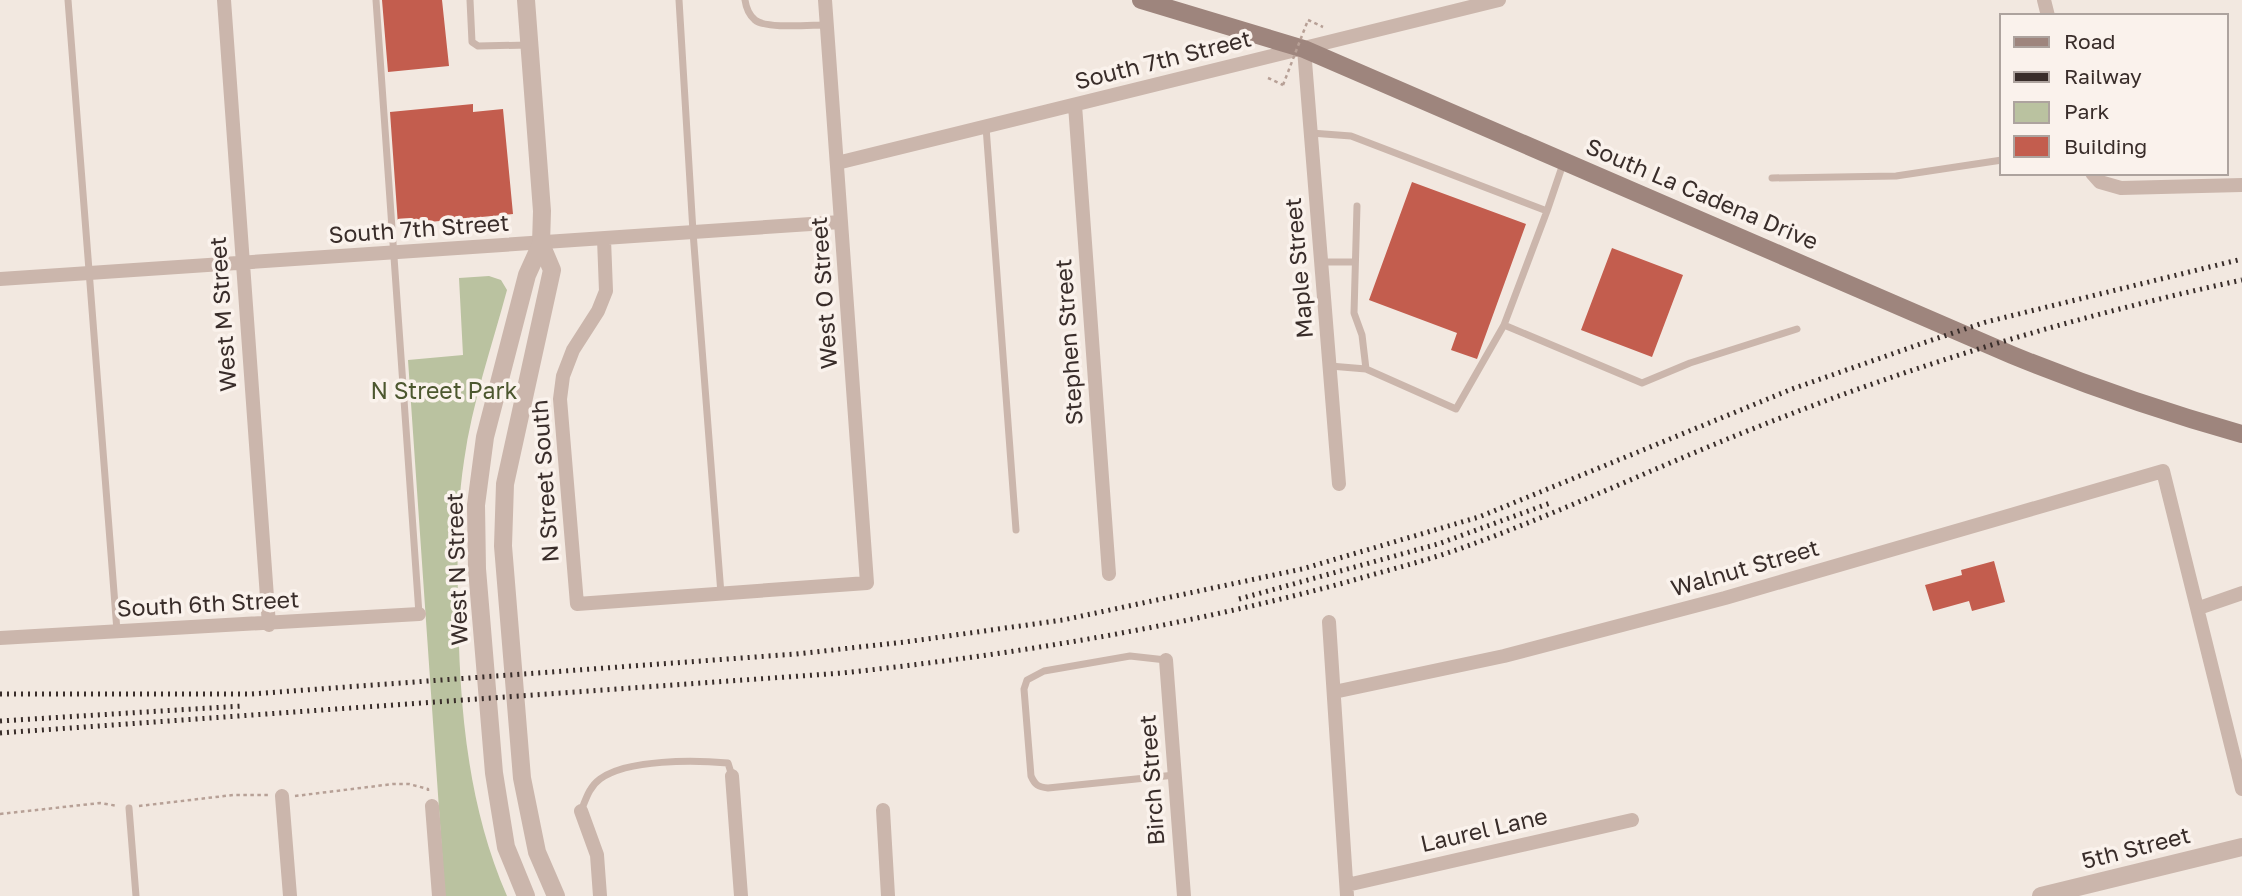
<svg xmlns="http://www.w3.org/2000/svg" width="2242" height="896" font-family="'Golos Text',sans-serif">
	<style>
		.green { fill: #bac2a0 }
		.building { fill: #c35d4e }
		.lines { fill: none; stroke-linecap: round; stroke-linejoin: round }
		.path { stroke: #b7a096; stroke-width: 2.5; stroke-dasharray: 3.5 3.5; stroke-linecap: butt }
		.service { stroke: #cbb6ac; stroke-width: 7 }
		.minor { stroke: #cbb6ac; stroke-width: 14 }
		.tertiary { stroke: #cbb6ac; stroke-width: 18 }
		.secondary { stroke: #9e857d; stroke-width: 18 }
		.rail { stroke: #392d2a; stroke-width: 5; stroke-dasharray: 2 5; stroke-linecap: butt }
		.path-bridge { stroke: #b7a096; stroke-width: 2.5; stroke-dasharray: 3.5 3.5; stroke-linecap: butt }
		.labels { text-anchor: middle; stroke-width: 7; stroke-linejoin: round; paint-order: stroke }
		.street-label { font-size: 23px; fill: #392d2a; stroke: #faf2ec }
		.park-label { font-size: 23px; fill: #4c572f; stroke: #faf2ec }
	</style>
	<rect width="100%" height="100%" fill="#f2e8e0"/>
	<path class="green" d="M489 276 501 280 507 290C492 346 472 403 464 461 457 507 457 553 458 599 459 700 466 802 507 896H445L408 360 463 355 459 278Z"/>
	<path class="building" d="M382 0H442L449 66 388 72Z
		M473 104V112L503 109 513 214 398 225 390 112Z
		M1412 182 1526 224 1477 359 1451 350 1457 333 1369 300Z
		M1612 248 1683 275 1652 357 1581 330Z
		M1994 561 2005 602 1972 611 1969 601 1933 611 1925 585 1962 575 1961 570Z"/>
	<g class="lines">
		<path class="path" d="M1308 20 1323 27
			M1268 78 1283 85
			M295 796 393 784H409L428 789V791
			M139 806 233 795H268
			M0 814 100 803 118 806"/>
		<path class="service" d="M68 0 117 631
			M376 0 419 614
			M470 0 472 42 478 46 529 45
			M679 0 693 232 721 594
			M745 0C746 7 749 15 755 20 766 29 810 25 826 25
			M986 127 1016 530
			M1311 133 1351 136 1547 211 1564 161
			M1772 178 1896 176 2002 160
			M1357 206 1354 313 1362 335 1366 369
			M1321 262H1355
			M1504 325 1547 211
			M1330 366 1366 369 1456 409 1504 325 1642 383 1690 363 1797 329
			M1166 660 1130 656 1044 671 1027 680 1024 689 1031 776C1035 785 1038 787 1048 788L1175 775
			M129 808 136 896
			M581 811C586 799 589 787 600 779 628 759 694 760 728 763L732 776"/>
		<path class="minor" d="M224 0 269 625
			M2044 0 2048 16
			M1304 49 1339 484
			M1075 105 1109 574
			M837 163 1499 0
			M2092 173 2100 182 2121 188 2242 185
			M604 239 606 291 598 311 573 350 563 376 560 399 577 604 867 583 825 0
			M0 279 841 222
			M2199 608 2242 593
			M1329 622 1347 896
			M0 638 419 614
			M1166 660 1184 896
			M1334 692 1504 656 1725 598 2163 471 2242 789
			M732 776 741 896
			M282 796 290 896
			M432 806 439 896
			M883 810 888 896
			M581 811 597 855 600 896
			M1347 885 1632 820"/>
		<path class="tertiary" d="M541 244 552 270 505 484 503 546 522 778 537 852 556 896
			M526 896 506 847 494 773 477 569 476 505 485 437 527 275 541 244 542 211 526 0
			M2041 896 2242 847"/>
		<path class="secondary" d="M1141 0 1304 49 2012 355C2088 386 2163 412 2242 434"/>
		<path class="rail" d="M1239 599 1438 544 1553 502
			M0 694H251L796 654 905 642 1063 620 1302 569 1479 517 1792 389 1929 341 1986 322 2242 259
			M0 721 242 706
			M0 733 842 673C1012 655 1181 627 1347 582 1384 571 1422 562 1459 549 1563 512 1662 464 1765 424 1919 363 2080 315 2242 280"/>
		<path class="path-bridge" d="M1283 85 1308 20"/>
	</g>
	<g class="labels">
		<g class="street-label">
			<text transform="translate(1163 60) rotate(-14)" y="8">South 7th Street</text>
			<text transform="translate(1702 194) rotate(23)" y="8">South La Cadena Drive</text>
			<text transform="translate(419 229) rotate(-4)" y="8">South 7th Street</text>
			<text transform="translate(1299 268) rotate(-95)" y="8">Maple Street</text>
			<text transform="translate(824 293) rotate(-94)" y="8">West O Street</text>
			<text transform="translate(223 314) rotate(-94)" y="8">West M Street</text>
			<text transform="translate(1069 342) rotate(-94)" y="8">Stephen Street</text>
			<text transform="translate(545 481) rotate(-94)" y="8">N Street South</text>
			<text transform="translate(1745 568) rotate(-16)" y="8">Walnut Street</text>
			<text transform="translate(457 569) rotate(-92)" y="8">West N Street</text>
			<text transform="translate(208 604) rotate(-3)" y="8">South 6th Street</text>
			<text transform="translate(1152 780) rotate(-94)" y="8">Birch Street</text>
			<text transform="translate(1484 830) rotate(-13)" y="8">Laurel Lane</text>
			<text transform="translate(2136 848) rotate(-14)" y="8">5th Street</text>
		</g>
		<g class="park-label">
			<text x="444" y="399">N Street Park</text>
		</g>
	</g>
	<rect x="2000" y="14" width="228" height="161" fill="#faf2ec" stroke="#ada39e" stroke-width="2"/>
	<rect x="2014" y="37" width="35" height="10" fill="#9e857d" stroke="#ada39e" stroke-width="2"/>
	<text x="2064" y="49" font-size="21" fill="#392d2a">Road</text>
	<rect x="2014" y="72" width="35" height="10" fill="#392d2a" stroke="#ada39e" stroke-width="2"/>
	<text x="2064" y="84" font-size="21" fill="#392d2a">Railway</text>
	<rect x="2014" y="102" width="35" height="21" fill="#bac2a0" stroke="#ada39e" stroke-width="2"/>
	<text x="2064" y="119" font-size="21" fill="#392d2a">Park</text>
	<rect x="2014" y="136" width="35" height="21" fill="#c35d4e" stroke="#ada39e" stroke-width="2"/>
	<text x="2064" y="154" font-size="21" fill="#392d2a">Building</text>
</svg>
